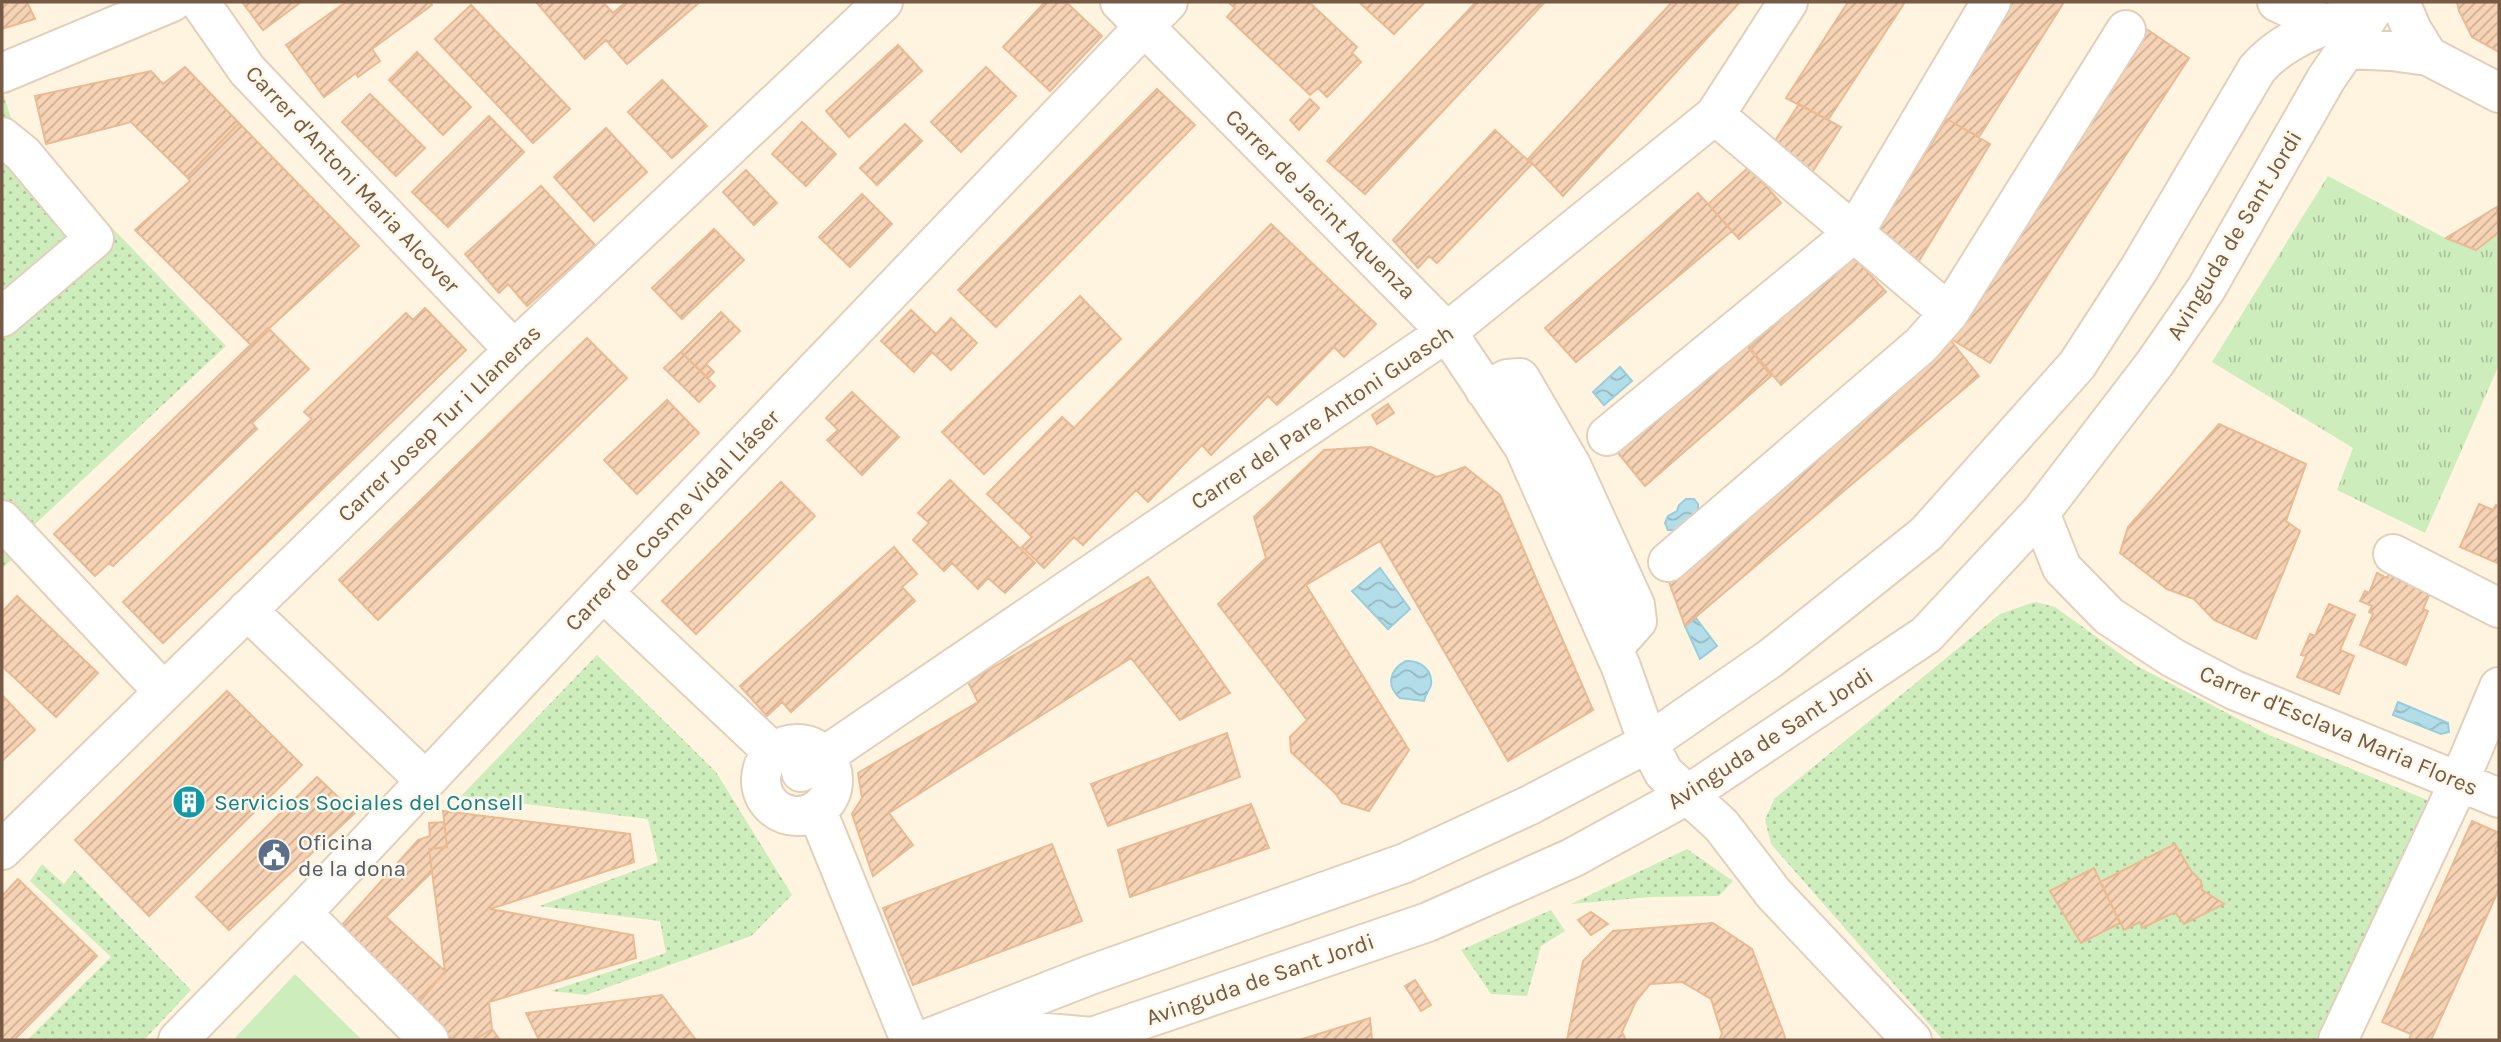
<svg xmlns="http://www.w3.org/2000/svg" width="2501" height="1042" font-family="Karla,sans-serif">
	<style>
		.grass { fill: url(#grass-tufts) }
		.park { fill: url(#park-dots) }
		.pitch { fill: #cdedbd }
		.water { fill: url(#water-waves); stroke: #98cddc; stroke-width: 2 }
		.building { fill: url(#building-hatch); stroke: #eaba94; stroke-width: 2 }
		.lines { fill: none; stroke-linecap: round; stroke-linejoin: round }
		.minor-casing { stroke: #e3d0bb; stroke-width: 42 }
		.minor { stroke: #fff; stroke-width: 38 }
		.labels { text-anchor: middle; stroke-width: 5; stroke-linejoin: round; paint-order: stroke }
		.street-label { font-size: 23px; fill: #775a45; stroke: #fff7e8 }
		.culture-label { font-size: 23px; fill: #0d838f; stroke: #fff7e8; text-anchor: start }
		.service-label { font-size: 23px; fill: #4e5e75; stroke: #fff7e8; text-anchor: start }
	</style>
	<defs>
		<pattern id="grass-tufts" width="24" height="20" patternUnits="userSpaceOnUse" patternTransform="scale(1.75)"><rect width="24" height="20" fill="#cdedbd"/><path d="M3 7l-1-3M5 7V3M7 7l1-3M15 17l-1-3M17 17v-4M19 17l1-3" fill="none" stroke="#abc39b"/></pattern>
		<pattern id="park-dots" width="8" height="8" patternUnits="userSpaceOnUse" patternTransform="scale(1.75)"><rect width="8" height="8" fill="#cdedbd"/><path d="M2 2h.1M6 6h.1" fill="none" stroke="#abc39b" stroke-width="1.8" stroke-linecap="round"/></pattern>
		<pattern id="water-waves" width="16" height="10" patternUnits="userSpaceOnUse" patternTransform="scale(1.75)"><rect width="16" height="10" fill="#b3dee9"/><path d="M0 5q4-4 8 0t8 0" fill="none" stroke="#96b7bf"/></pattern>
		<pattern id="building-hatch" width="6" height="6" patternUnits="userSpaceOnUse" patternTransform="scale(1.75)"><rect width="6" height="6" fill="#f6d3b5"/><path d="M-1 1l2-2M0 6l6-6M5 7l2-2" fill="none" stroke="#ccae95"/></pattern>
	</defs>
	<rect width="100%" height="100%" fill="#fef4e0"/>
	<path class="grass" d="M2328 176 2445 238 2497 208 2499 203V365L2425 533 2337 490 2353 448 2212 362Z"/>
	<path class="park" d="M2 89 13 125 226 346 33 526 11 560 2 569Z
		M2035 602 2055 607 2137 666 2269 735 2437 804 2324 1040H1943L1771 844 1765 820 1774 799 2000 614Z
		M597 655 716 772 792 895 751 936 586 995 551 991 666 953 660 921 539 906 658 862 648 819 461 796Z
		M1687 849 1733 881 1719 896 1651 897 1571 904Z
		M42 864 64 884 75 870 191 990 144 1040H27L111 957 30 881Z
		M1551 910 1565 931 1541 946 1527 996 1491 994 1461 950Z"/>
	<path class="pitch" d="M295 974 362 1040H233Z"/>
	<path class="water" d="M1620 367 1632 381 1604 405 1593 392Z
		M1686 499H1694L1698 504V512L1676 530H1668L1665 523 1668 516 1677 511 1679 505Z
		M1380 568 1410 609 1388 629 1352 591Z
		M1696 618 1717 646 1700 659 1685 626Z
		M1406 661C1420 660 1433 670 1431 685 1429 691 1425 695 1424 701L1400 698C1386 686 1389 670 1406 661Z
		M2398 702 2448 723 2449 732 2441 734 2393 715Z"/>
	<path class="building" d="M2 2H27L35 19 2 29Z
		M242 2H301L263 30Z
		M346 2H430L432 5 372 49 380 61 358 77 356 73 324 97 286 45Z
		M536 2H603L613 13 626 2H700L627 64 606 40 585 59Z
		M1045 2H1066L1102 36 1050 91 1003 47Z
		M1228 2H1309L1357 47 1352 53 1361 62 1327 97 1318 88 1310 95 1227 17 1235 8Z
		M1364 2H1425L1394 34 1361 4Z
		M1476 2H1545L1365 194 1327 161Z
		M1672 2H1740L1563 196 1528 159Z
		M1848 2H1905L1828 120 1786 98Z
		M2005 2H2064L1979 137 1934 112Z
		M2457 2H2499V52L2472 37 2459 11Z
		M471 5 570 109 533 143 435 39Z
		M2145 28 2189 58 1990 363 1948 337Z
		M898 45 922 71 849 137 826 111Z
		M417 52 471 107 443 135 389 80Z
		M185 67 239 123 187 177 131 122 46 144 35 96 151 71 163 84Z
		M986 67 1016 96 961 152 931 122Z
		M662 80 707 126 672 158 628 112Z
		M1157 89 1195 125 996 327 958 290Z
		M370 94 425 148 396 176 342 122Z
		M1310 99 1319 108 1299 130 1290 120Z
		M1799 104 1841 127 1811 174 1771 147Z
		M489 116 524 152 448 227 412 192Z
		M1947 119 1990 144 1919 261 1873 237Z
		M802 122 836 154 806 186 772 154Z
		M239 123 359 246 251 345 135 230 190 181 187 177Z
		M905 124 922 141 877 185 860 168Z
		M606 128 647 172 594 221 554 177Z
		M1495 130 1532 164 1437 263 1429 256 1418 268 1393 240Z
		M1749 167 1781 203 1739 239 1708 204Z
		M746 170 777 203 754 225 723 192Z
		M541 186 595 245 527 306 508 284 499 293 465 254Z
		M1698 193 1732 231 1576 362 1545 328Z
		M862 194 892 224 850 267 819 237Z
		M2497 207 2499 232 2476 250 2446 238Z
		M1271 224 1376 324 1344 357 1334 347 1277 405 1268 396 1211 455 1202 445 1148 502 1136 490 1083 545 1074 537 1044 568 1022 547 1032 537 987 494 1062 417 1074 428Z
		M714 229 744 260 682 319 652 288Z
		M1853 256 1886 292 1781 385 1749 347Z
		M1080 296 1121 339 984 474 942 432Z
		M425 308 466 350 163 643 123 602 312 419 304 412 406 313 413 320Z
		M911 310 936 334 951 318 977 343 951 370 932 352 914 372 881 341Z
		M721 312 740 331 706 364 714 372 708 378 681 352Z
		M268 328 309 369 252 423 257 429 113 566 109 563 95 576 54 534Z
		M1740 337 1771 376 1645 486 1614 448Z
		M1948 337 1979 376 1685 626 1669 582Z
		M587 338 627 378 378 620 339 580Z
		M681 352 715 386 699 402 664 368Z
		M852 392 899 437 862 475 827 440 838 430 826 418Z
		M667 400 699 433 637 494 604 460Z
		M1388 404 1394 413 1377 424 1372 415Z
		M2219 424 2306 464 2286 521 2300 531 2256 639 2214 620 2194 599 2167 589 2120 553 2128 527Z
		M1371 447 1437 477 1465 467 1500 495 1593 710 1508 761 1380 541 1306 585 1409 750 1369 811 1342 803 1335 793 1291 752 1290 737 1307 720 1218 604 1266 558 1254 517 1324 450Z
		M950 480 1035 563 1005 593 988 578 978 589 952 563 944 571 913 540 929 523 918 513Z
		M781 482 815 516 696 634 662 601Z
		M2479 504 2493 510 2496 505 2499 507V557L2497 563 2460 547Z
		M894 547 917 574 902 587 915 601 791 712 782 702 767 716 740 686Z
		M2390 571 2432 588 2423 609 2428 611 2406 665 2360 645 2373 614 2369 612 2372 606 2360 601 2365 591 2369 593 2377 573 2387 578Z
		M1148 577 1230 693 1180 720 1131 658 889 813 913 845 873 876 852 814 862 798 858 773 978 702 968 682Z
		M17 596 98 673 56 717 2 666V612Z
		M2329 604 2355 615 2340 650 2354 656 2339 694 2297 677 2306 656 2301 655 2310 634 2315 636Z
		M227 691 302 765 149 916 75 840Z
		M2 695 35 730 2 761Z
		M1227 733 1240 777 1108 826 1091 784Z
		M317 777 355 813 229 930 196 897Z
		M1251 804 1269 848 1130 897 1118 850Z
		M443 811 630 834 634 862 490 909 633 935 636 958 489 1002 492 1029 474 1040H453L417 1005 445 971 429 849 447 847Z
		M2472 821 2499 833V840L2495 851 2499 853V889L2431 1040H2409L2411 1034 2382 1022Z
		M444 822 447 847 429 849 432 872 386 917 445 971 417 1005 341 926 418 840 430 836 429 823Z
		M1052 844 1082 921 913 985 883 908Z
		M2175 844 2191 871 2201 881 2202 890 2224 904 2184 924 2175 912 2142 928 2140 922 2124 930 2100 882Z
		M2094 868 2120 923 2081 943 2050 891Z
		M18 879 97 956 14 1040H2V896Z
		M1591 912 1608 924 1591 935 1578 920Z
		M1713 923 1752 949 1785 1037 1784 1040H1719L1722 1034 1711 999 1682 982 1650 984 1636 1001 1622 1032 1626 1040H1567L1583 961 1613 931Z
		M1415 980 1431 1005 1421 1011 1405 986Z
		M662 995 696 1040H539L526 1013Z
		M1370 1018 1372 1040H1299Z
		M492 1029 500 1040H474Z"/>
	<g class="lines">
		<defs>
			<path id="minor" d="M200 2 247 70 514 350
				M1120 2 1447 332 1524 447 1621 667 1648 743 1664 773 1721 825 1774 894 1912 1040
				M2277 2 2326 25
				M2400 2 2412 30 2428 56
				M2347 49 2391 51 2428 56 2499 93
				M2 73 172 2
				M1715 115 1949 313 2126 30
				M2 137 23 154 94 239 2 317
				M1485 390 1507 379 1520 378 1571 465 1635 605 1637 621 1613 648
				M1607 436 1854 233 1991 2
				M2040 513 2062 568 2109 616 2173 658 2234 690 2499 798
				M2 520 163 691
				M2393 554 2499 608
				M1668 562 1921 345 1949 313
				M603 592 773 752
				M247 610 426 781
				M761 780a36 36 0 1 1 72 0a36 36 0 1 1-72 0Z
				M801 772 1447 332 1715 115 1788 2
				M817 811 910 1040
				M2 850 514 350 883 2
				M302 913 429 1040
				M970 1026 1092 1037 1428 922 1572 858 1687 795 1926 635 2040 513 2155 363 2206 289 2326 79 2377 4
				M178 1040 302 913 603 592 1168 2
				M924 1040 1090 975 1405 863 1530 805 1648 743 1771 658 1926 534 2077 365 2139 269 2257 69C2289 32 2334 25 2377 4
				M2338 1040 2459 782 2499 687"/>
		</defs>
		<use href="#minor" class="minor-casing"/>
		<use href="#minor" class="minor"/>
	</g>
	<defs>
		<symbol id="building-disc" viewBox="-11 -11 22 22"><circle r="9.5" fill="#0f9aa8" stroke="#fff7e8"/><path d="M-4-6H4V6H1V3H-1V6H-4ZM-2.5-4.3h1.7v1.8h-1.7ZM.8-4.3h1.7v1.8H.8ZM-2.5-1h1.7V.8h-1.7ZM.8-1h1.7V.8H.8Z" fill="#fff"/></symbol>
		<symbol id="civic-disc" viewBox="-11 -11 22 22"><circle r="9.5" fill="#5c6f8a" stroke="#fff7e8"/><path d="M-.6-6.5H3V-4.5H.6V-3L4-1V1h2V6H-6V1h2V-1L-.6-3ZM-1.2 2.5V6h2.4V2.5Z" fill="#fff"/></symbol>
	</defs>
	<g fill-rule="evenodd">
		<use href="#building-disc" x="170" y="783" width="38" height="38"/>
		<use href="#civic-disc" x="255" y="836" width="38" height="38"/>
	</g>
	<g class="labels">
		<g class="street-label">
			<text transform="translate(353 179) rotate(47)" y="8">Carrer d'Antoni Maria Alcover</text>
			<text transform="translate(1321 204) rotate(45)" y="8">Carrer de Jacint Aquenza</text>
			<text transform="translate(2234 235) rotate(-59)" y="8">Avinguda de Sant Jordi</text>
			<text transform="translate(1322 417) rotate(-34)" y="8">Carrer del Pare Antoni Guasch</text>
			<text transform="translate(439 423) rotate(-44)" y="8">Carrer Josep Tur i Llaneras</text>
			<text transform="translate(672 520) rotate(-46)" y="8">Carrer de Cosme Vidal Lláser</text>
			<text transform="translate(2339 730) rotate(23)" y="8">Carrer d'Esclava Maria Flores</text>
			<text transform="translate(1770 738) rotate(-33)" y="8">Avinguda de Sant Jordi</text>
			<text transform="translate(1260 979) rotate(-19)" y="8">Avinguda de Sant Jordi</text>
		</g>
		<g class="culture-label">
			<text x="214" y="810">Servicios Sociales del Consell</text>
		</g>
		<g class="service-label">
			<text x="298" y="850">Oficina<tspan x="298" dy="26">de la dona</tspan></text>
		</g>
	</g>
	<rect width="2501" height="1042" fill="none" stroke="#775a45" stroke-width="7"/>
</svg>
